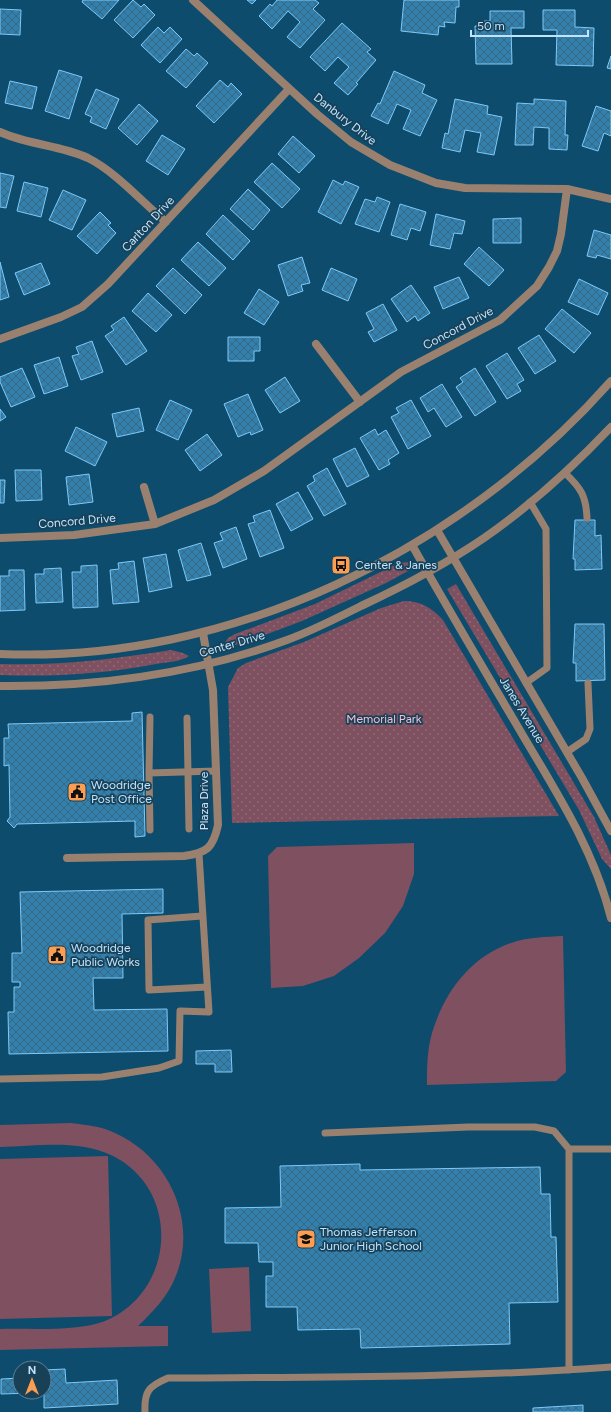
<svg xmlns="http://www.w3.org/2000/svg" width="611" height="1412" font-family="Figtree,sans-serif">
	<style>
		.grass { fill: url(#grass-dots) }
		.pitch { fill: #7e5060 }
		.building { fill: url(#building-cross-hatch); stroke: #7ec9f9 }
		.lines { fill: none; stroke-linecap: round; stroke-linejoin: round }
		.service { stroke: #9a816f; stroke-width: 7 }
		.minor { stroke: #9a816f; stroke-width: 8 }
		.tertiary { stroke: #9a816f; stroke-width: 8 }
		.labels { text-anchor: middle; stroke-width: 3.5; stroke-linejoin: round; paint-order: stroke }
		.street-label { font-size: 12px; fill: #c0e4fd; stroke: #184158 }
		.poi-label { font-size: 12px; fill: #c0e4fd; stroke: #184158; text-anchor: start }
		.park-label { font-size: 12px; fill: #fabed2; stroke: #184158 }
	</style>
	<defs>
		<pattern id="grass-dots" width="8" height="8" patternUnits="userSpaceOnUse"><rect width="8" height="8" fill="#7e5060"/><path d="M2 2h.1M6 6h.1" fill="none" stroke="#8e6978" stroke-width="1.8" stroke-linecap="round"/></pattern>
		<pattern id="building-cross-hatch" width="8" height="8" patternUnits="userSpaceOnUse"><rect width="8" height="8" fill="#3380ad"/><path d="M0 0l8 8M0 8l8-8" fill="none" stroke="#366886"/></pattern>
	</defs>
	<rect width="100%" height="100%" fill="#0d4c6d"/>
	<path class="grass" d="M411 562 419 565 386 583 302 621 249 641 221 649 228 638 235 634 315 604 399 563Z
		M456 584 594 817 611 855V869L602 859 579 810 447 589Z
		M404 601C421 601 432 608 443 620L559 816 232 823 228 687 238 668 246 663 304 642 381 608Z
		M171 650 183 653 189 656C180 662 167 662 156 664 105 674 52 677 0 675V664C58 666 114 659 171 650Z"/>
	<path class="pitch" d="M414 843V874L403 906 385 933 359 958 334 976 303 986 271 988 268 856 277 847Z
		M563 936 566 1072 556 1081 427 1085C427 1068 427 1050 432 1033 444 993 470 957 511 943 527 937 546 937 563 936Z
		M71 1123C86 1125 101 1126 115 1133 169 1157 199 1222 175 1278 168 1296 152 1313 138 1326H168V1346L0 1350V1329C31 1328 77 1332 105 1321 175 1292 182 1191 113 1156 79 1139 37 1146 0 1147V1125Z
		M108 1156 112 1316 0 1319V1159Z
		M249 1267 251 1331 212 1333 209 1269Z"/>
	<path class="building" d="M83 0H119L102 19 82 2Z
		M133 0 141 7 144 4 155 15 133 38 114 20Z
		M247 0H256L252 4Z
		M277 0H315L319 3 313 9 325 20 300 48 287 37 300 22 288 11 272 29 259 16 270 4 272 6Z
		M404 0H459V7H456L455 23 444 22 445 27 439 26 438 35 401 31Z
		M0 9 21 10 20 35 0 34Z
		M543 10H575V27L594 28 593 66 556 65 557 30H543Z
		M490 11H524V28H511L512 64H476L475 26H484V21H490Z
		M342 23 371 49 367 52 376 60 356 83 358 84 348 95 334 83 349 67 338 57 325 71 310 57Z
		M158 27 164 33 170 27 182 39 160 63 141 45Z
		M186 49 194 56 197 53 208 63 186 88 166 71Z
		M611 56V69L607 68Z
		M59 70 82 77 69 119 45 111Z
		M394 71 425 85 422 93 437 100 420 136 403 129 411 110 397 104 388 124 371 116 378 103 380 104Z
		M220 80 228 87 231 83 242 94 214 123 196 106Z
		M10 81 37 87 32 109 5 103Z
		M96 89 119 99 106 129 90 122 92 117 85 114Z
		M455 99 488 106 487 114 502 117 494 155 477 152 481 133 465 130 460 152 442 148 445 133 448 134Z
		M534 99 566 101 565 135H568L567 150 549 149V128L534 127 533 145H515L517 103 534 104Z
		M139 104 158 121 137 145 118 128Z
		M596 106 611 111V136L604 133 598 151 582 146Z
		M162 135 185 149 168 175 146 161Z
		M293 136 315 156 299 173 278 154Z
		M272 163 300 189 282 208 254 182Z
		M0 173 14 176 6 208 0 207Z
		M333 180 343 185 345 181 359 187 341 224 318 212Z
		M24 182 48 188 41 217 17 211Z
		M248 189 270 210 253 230 230 209Z
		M63 190 86 200 72 230 49 220Z
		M377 197 390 202 379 232 355 224 365 199 375 202Z
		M400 204 426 212 420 231 411 228 407 240 391 235Z
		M100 212 111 223 108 225 116 233 97 254 77 236Z
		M436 214 465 221 462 234 454 233 450 249 430 245Z
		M223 215 250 241 233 260 206 234Z
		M521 218V243H493V219Z
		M594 230 611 235V259L597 255 596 258 587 256Z
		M198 242 226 268 209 286 181 260Z
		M479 247 504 270 489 286 464 264Z
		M302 257 310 283 301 285 303 291 288 296 278 265Z
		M0 262 9 297 0 300Z
		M41 263 50 284 24 295 15 273Z
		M173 268 202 295 185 314 156 286Z
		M331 268 357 279 348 301 322 290Z
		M459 277 469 298 443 309 434 287Z
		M579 279 608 293 598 315 568 302Z
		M411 285 430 313 418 321 415 316 407 322 391 299Z
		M259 289 279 302 264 325 244 313Z
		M148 293 172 315 156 332 132 311Z
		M383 304 397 330 374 342 368 332 374 329 366 313Z
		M562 309 591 333 574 353 545 329Z
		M124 317 147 351 126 365 105 336 114 330 111 326Z
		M539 335 556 361 535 374 518 348Z
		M228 337H260V351H254V361H228Z
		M92 341 103 372 81 380 72 356 79 354 76 347Z
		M507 353 524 380 517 384 521 391 507 399 486 366Z
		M59 357 68 386 44 394 34 365Z
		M22 368 35 397 11 407 0 382V377Z
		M475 368 496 402 475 416 456 387 463 382 460 378Z
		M285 377 300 401 280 413 265 390Z
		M442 384 462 417 446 427 434 408 428 412 420 398Z
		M248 394 263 430 251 435 250 432 238 437 224 404Z
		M170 400 192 410 178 440 156 430Z
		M411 400 431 436 408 449 391 417 399 413 396 408Z
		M139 408 144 431 117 437 112 414Z
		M0 409 6 417 0 421Z
		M76 427 107 442 95 466 65 451Z
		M375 429 378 435 386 430 399 453 388 460 390 464 379 470 360 438Z
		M207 434 222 455 200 471 185 450Z
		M355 448 369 476 347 487 333 459Z
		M327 468 346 504 324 516 307 486 315 481 313 476Z
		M15 470H41L42 500 16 501Z
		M89 474 93 502 69 505 66 477Z
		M0 480H5L4 503H0Z
		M298 492 313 519 291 531 276 504Z
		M270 510 284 548 260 557 248 524 255 522 253 516Z
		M575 520H595V536L601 535 602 569 575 570V559H573Z
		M236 527 247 559 223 568 214 543 223 540 220 533Z
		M201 543 211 575 187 581 178 550Z
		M166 554 172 587 149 592 143 558Z
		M134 561 139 602 113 604 110 570 119 569 118 563Z
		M97 565 98 607 73 608 72 572H81V566Z
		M61 568 63 602 36 603 35 574H44V569Z
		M9 570H24L25 610 0 611V576H9Z
		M575 624H604L605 680 576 681V663H573Z
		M142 712 145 836 135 837V821L17 824 14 828 7 821 10 817 9 765 4 766V738H9L8 724 132 721V713Z
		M163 889V913L122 914 123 978H93L94 1010 167 1009 168 1051 9 1054 8 1012H14V987H20V982H12V953H22L20 892Z
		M231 1050 232 1072H215V1064H196V1051Z
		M360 1164V1170L540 1167 541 1194H550L551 1237H556L558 1302 509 1303 510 1344 361 1348 360 1329 298 1330 297 1307H266V1276H273V1262H259L258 1243H225V1208L281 1207 280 1166Z
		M65 1369 66 1383 117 1380 118 1404 44 1408V1370Z
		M20 1378V1392L32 1393 1 1394V1379Z
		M583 1405V1412H533V1408Z"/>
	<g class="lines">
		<path class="service" d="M565 473C581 488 586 496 587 518
			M526 683 547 668 546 529 530 502
			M150 717 149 773 216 771
			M187 718 189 829
			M567 752 586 739 590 729 588 683
			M149 773 150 830
			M202 916 148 920 149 990 207 987
			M0 1079 102 1077 159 1068 179 1061 180 1011 209 1012 199 854
			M325 1133 468 1127H535L554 1131 569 1149H611
			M569 1370V1149
			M145 1412C144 1391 149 1386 168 1378 316 1377 464 1378 611 1367"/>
		<path class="minor" d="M193 0 317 114 351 142 390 165 436 183 465 188 567 189 611 199
			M0 132C28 145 60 145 88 158 116 172 142 202 166 222
			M0 339 61 317 82 307 108 284 289 89
			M316 344 360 402
			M144 487 155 524
			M0 538 74 535 155 524 214 500 264 471 401 372 500 320 537 286 549 267 557 251 561 234 567 189
			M67 858 184 856C207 853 213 848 218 825L213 690 203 633"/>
		<path class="tertiary" d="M437 530 582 778 611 831
			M412 545C448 609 485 671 522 734 557 793 594 850 611 918
			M0 654C229 664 461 551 611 381
			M0 686C97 687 195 674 287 640 312 631 337 618 361 606 404 586 446 564 484 538 530 506 572 468 611 427"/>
	</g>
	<defs>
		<symbol id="bus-square" viewBox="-11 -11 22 22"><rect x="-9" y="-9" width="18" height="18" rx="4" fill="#fb9e51" stroke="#184158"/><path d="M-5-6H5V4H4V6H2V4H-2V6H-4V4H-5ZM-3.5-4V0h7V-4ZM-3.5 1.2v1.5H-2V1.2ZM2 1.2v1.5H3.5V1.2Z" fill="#111"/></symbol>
		<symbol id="civic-square" viewBox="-11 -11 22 22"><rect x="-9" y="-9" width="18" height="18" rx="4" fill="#fb9e51" stroke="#184158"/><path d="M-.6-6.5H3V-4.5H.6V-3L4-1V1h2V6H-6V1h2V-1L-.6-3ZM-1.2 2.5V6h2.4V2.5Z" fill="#111"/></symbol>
		<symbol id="school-square" viewBox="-11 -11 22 22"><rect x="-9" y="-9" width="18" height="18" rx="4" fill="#fb9e51" stroke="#184158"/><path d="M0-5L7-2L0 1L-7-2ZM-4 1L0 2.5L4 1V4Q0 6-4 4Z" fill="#111"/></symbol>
	</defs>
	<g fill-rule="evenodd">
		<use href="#bus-square" x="330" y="554" width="22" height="22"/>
		<use href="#civic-square" x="66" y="781" width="22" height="22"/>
		<use href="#civic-square" x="46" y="944" width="22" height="22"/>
		<use href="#school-square" x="295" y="1228" width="22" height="22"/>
	</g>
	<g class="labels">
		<g class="street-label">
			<text transform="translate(345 119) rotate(38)" y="4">Danbury Drive</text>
			<text transform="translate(148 224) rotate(-47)" y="4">Carlton Drive</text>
			<text transform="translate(458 328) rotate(-28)" y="4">Concord Drive</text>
			<text transform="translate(77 521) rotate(-5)" y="4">Concord Drive</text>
			<text transform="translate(232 644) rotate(-16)" y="4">Center Drive</text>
			<text transform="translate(522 710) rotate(59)" y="4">Janes Avenue</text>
			<text transform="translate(204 801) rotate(-90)" y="4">Plaza Drive</text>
		</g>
		<g class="poi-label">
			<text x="355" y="569">Center &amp; Janes</text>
			<text x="91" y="789">Woodridge<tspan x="91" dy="14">Post Office</tspan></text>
			<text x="71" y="952">Woodridge<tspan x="71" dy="14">Public Works</tspan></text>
			<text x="320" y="1236">Thomas Jefferson<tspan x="320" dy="14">Junior High School</tspan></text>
		</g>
		<g class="park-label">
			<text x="384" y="723">Memorial Park</text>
		</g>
	</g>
	<g transform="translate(32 1380)"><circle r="19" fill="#184158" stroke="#5b829a"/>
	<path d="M0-3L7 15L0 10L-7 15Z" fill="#fb9e51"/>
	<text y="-6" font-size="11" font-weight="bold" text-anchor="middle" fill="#c0e4fd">N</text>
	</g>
	<path d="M471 30v6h117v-6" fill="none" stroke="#c0e4fd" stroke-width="2"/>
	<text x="477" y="30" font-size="12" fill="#c0e4fd" stroke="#184158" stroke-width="3" paint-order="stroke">50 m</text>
</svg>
